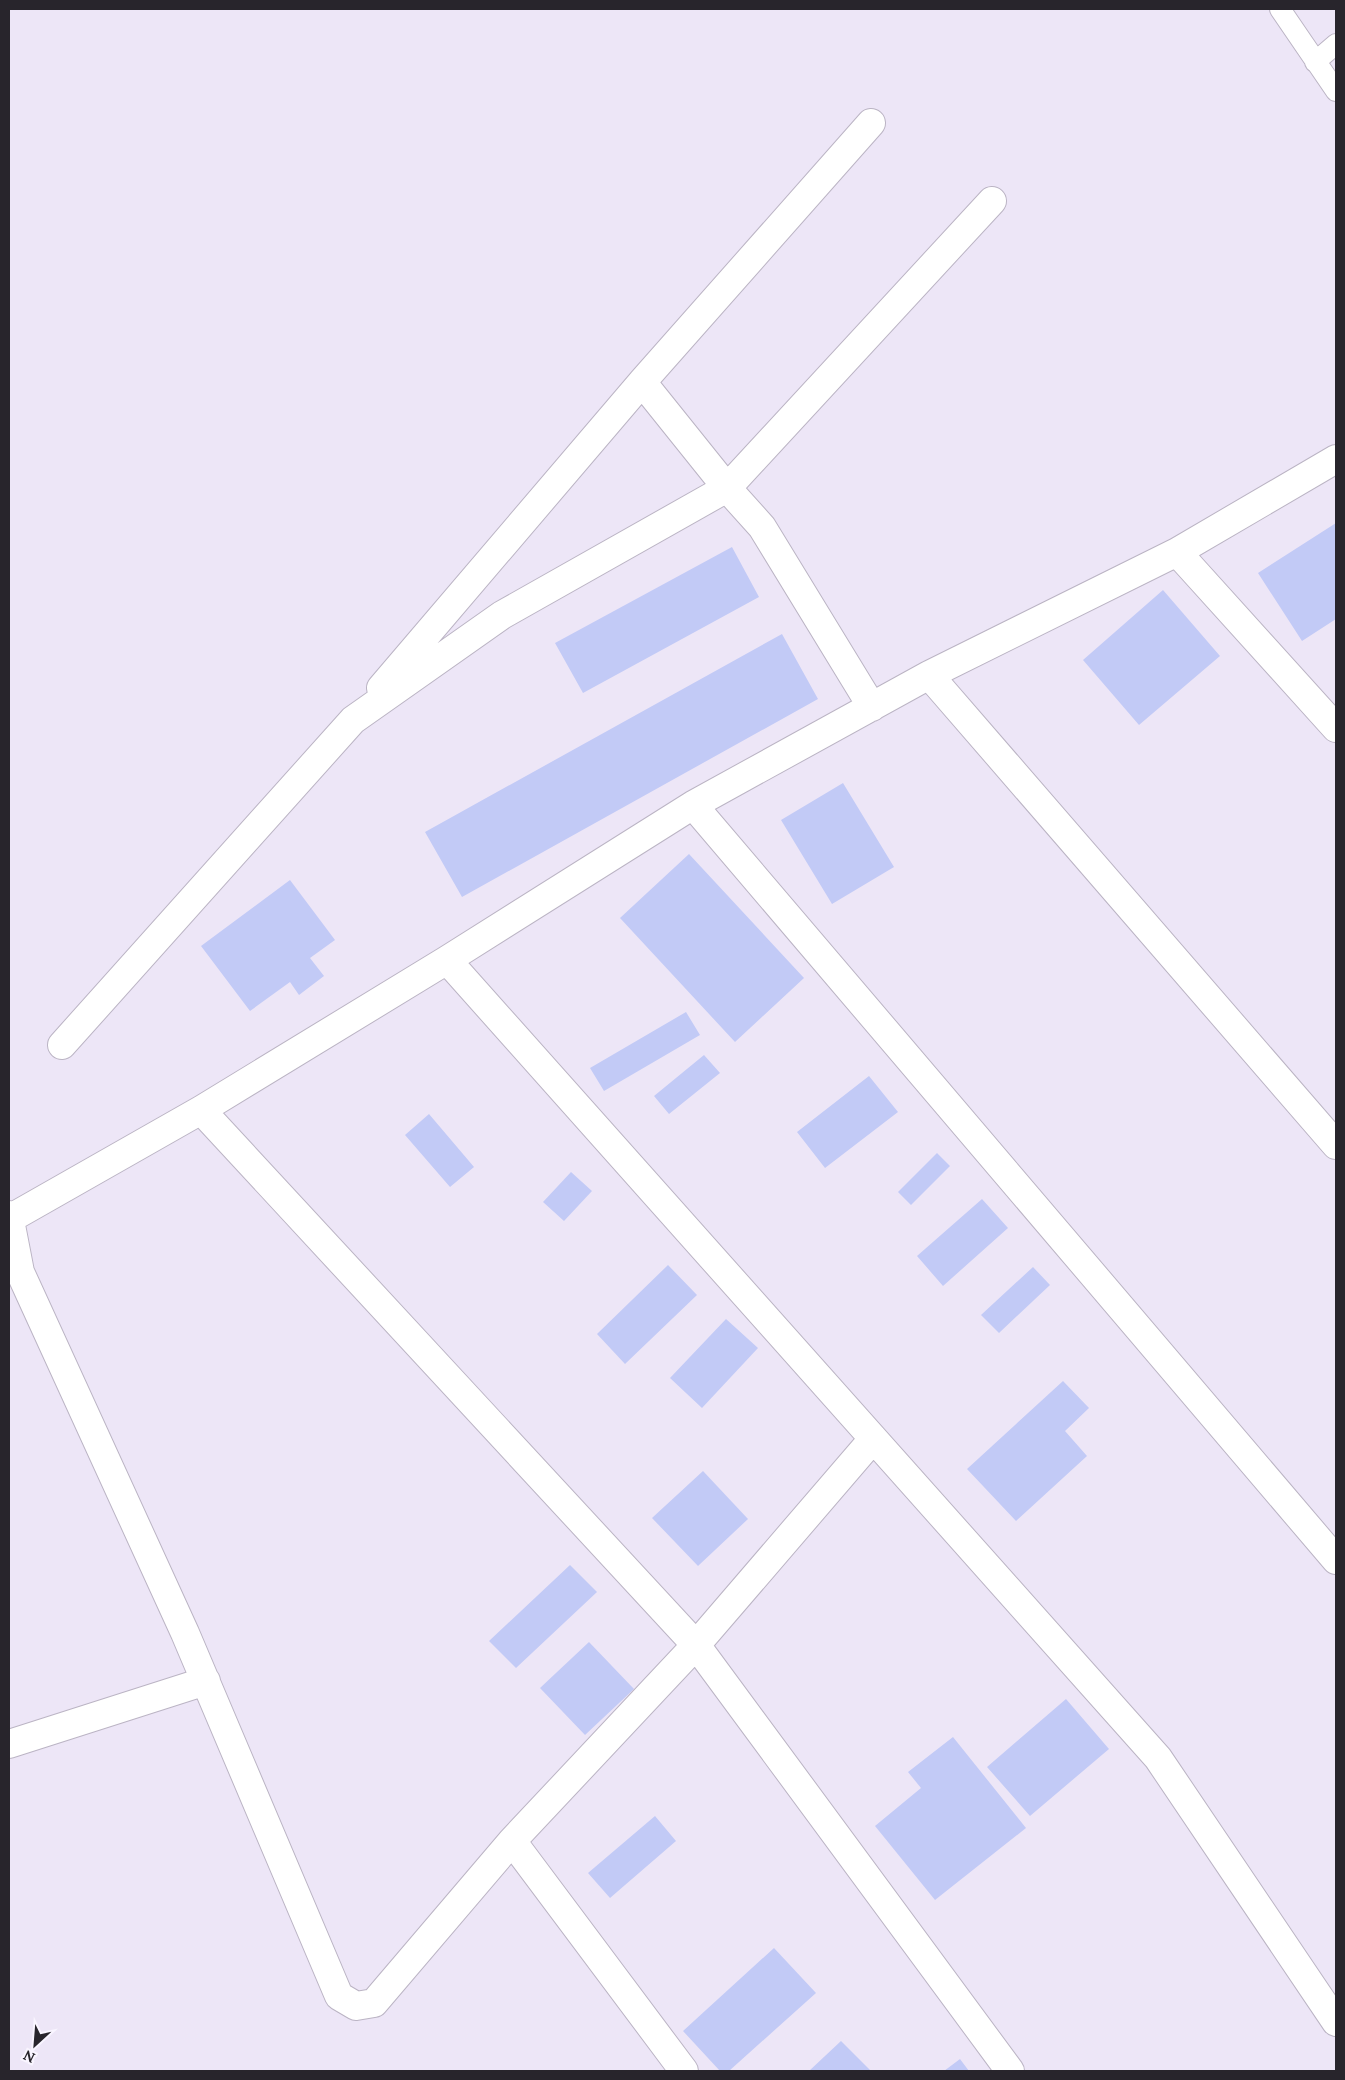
<svg xmlns="http://www.w3.org/2000/svg" width="1345" height="2080" font-family="Lora,serif">
	<style>
		.building { fill: #c2caf6 }
		.lines { fill: none; stroke-linecap: round; stroke-linejoin: round }
		.service-casing { stroke: #bbb4c4; stroke-width: 22 }
		.minor-casing { stroke: #bbb4c4; stroke-width: 30 }
		.service { stroke: #fff; stroke-width: 20 }
		.minor { stroke: #fff; stroke-width: 28 }
	</style>
	<rect width="100%" height="100%" fill="#ede6f7"/>
	<path class="building" d="M1336 523V619L1302 641 1258 573Z
		M732 547 759 597 583 693 555 643Z
		M1163 590 1220 656 1139 725 1083 660Z
		M782 634 818 699 462 897 425 832Z
		M843 783 894 867 832 904 781 820Z
		M689 854 804 978 735 1042 620 918Z
		M290 880 335 940 310 958 324 976 299 995 290 982 250 1011 201 946Z
		M686 1012 700 1035 604 1091 590 1068Z
		M704 1055 720 1073 669 1114 654 1096Z
		M869 1076 898 1112 825 1168 797 1132Z
		M429 1114 474 1167 450 1187 405 1135Z
		M937 1153 950 1166 911 1205 898 1192Z
		M571 1172 592 1191 564 1221 543 1202Z
		M982 1199 1008 1228 943 1286 917 1256Z
		M668 1265 697 1295 625 1364 597 1334Z
		M1033 1267 1050 1285 999 1333 981 1315Z
		M726 1319 758 1348 702 1408 670 1378Z
		M1063 1381 1089 1408 1065 1431 1087 1456 1016 1521 967 1469Z
		M703 1471 748 1519 698 1566 652 1518Z
		M570 1565 597 1592 516 1668 489 1641Z
		M589 1642 634 1689 585 1735 540 1688Z
		M1066 1699 1109 1749 1030 1816 987 1767Z
		M953 1737 1026 1828 935 1900 875 1826 921 1788 908 1772Z
		M655 1816 676 1841 610 1898 588 1873Z
		M774 1948 816 1993 729 2071H720L683 2031Z
		M841 2041 871 2071H809Z
		M960 2059 969 2071H944Z"/>
	<g class="lines">
		<defs>
			<path id="service" d="M1280 9 1336 91
				M1315 62 1336 44"/>
			<path id="minor" d="M642 382 871 123
				M1177 552 1336 728
				M929 675 1336 1145
				M381 688 642 382 727 488 762 527 872 707
				M693 805 1336 1560
				M447 960 1158 1758 1336 2022
				M62 1045 353 720 502 615 727 488 992 201
				M201 1110 696 1645 1010 2071
				M9 1215 20 1272 185 1633 339 1996 356 2006 374 2003 512 1841 696 1645 873 1439
				M11 1218 201 1110 447 960 693 805 929 675 1177 552 1336 459
				M9 1744 206 1681
				M512 1841 684 2071"/>
		</defs>
		<use href="#service" class="service-casing"/>
		<use href="#minor" class="minor-casing"/>
		<use href="#service" class="service"/>
		<use href="#minor" class="minor"/>
	</g>
	<rect width="1345" height="2080" fill="none" stroke="#28252c" stroke-width="20"/>
	<g transform="translate(35 2045) rotate(206)" stroke="#f9f5ff" stroke-width="4" paint-order="stroke">
	<path d="M0-4L9 19L0 12L-9 19Z" fill="#28252c"/>
	<text y="-8" font-size="14" font-weight="bold" text-anchor="middle" fill="#28252c">N</text>
	</g>
</svg>
